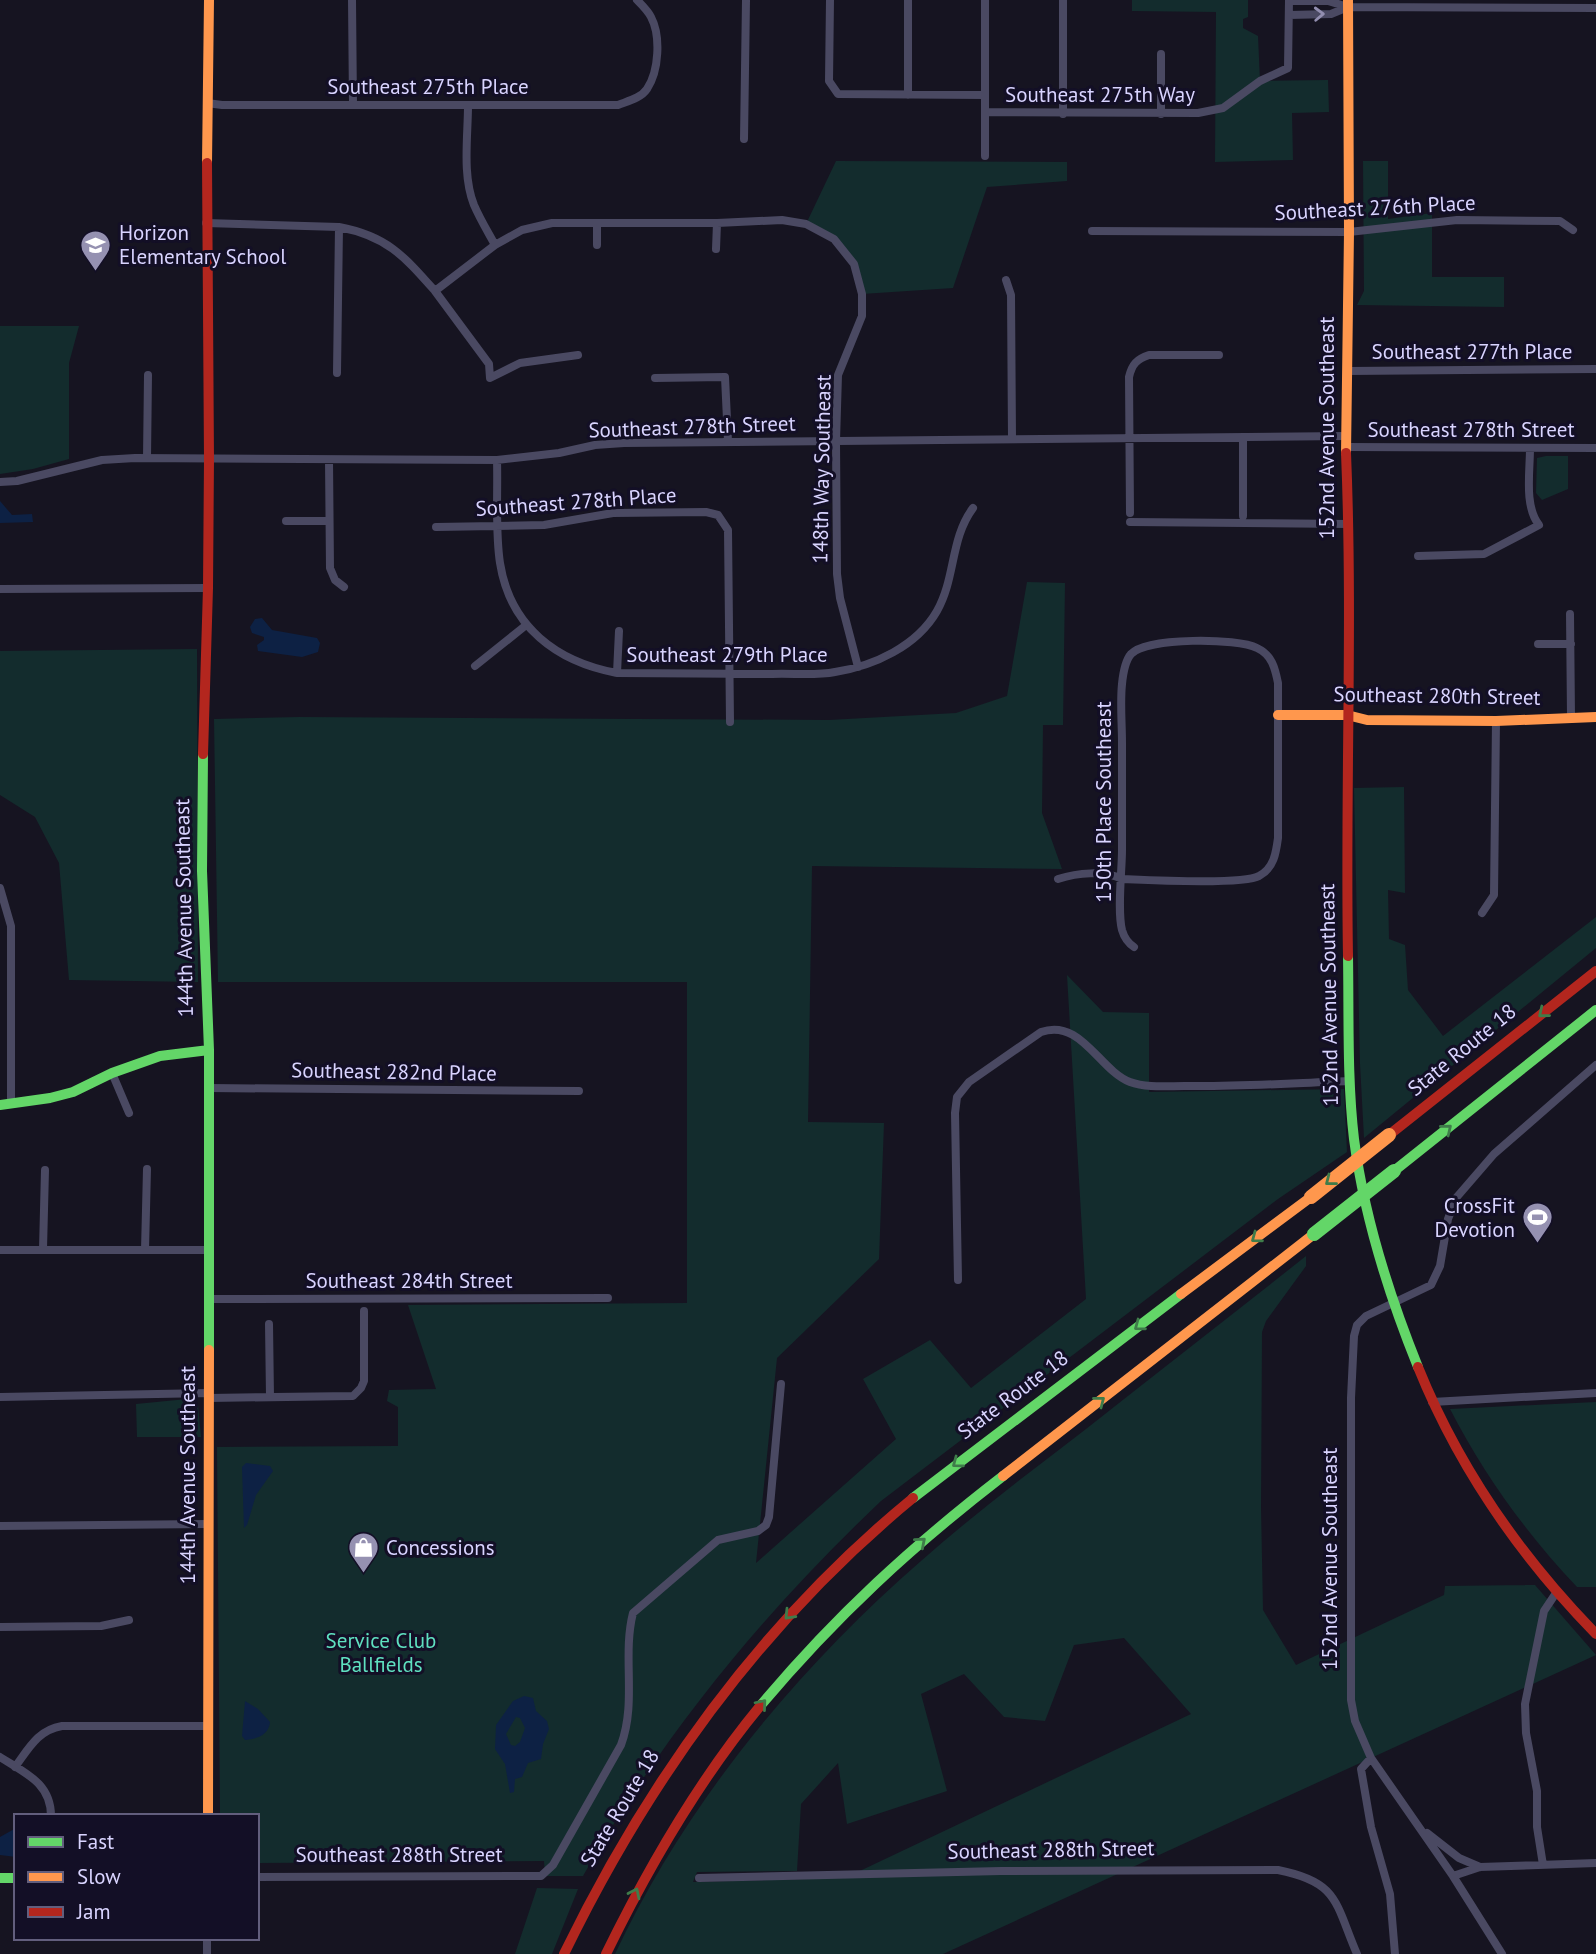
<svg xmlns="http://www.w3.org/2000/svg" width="1596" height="1954" font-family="'PT Sans',sans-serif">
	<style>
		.green { fill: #132c2d; fill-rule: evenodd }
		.water { fill: #0d2144; fill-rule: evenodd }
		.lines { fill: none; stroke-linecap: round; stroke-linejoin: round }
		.street { stroke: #4a4962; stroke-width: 8 }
		.fast { stroke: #63d668; stroke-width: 10 }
		.slow { stroke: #ff974d; stroke-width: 10 }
		.jam { stroke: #b3261e; stroke-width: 10 }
		.fast-bridge { stroke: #63d668; stroke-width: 14 }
		.slow-bridge { stroke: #ff974d; stroke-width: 14 }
		.oneway { stroke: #928eb0 }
		.oneway2 { stroke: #3f7c4a }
		.labels { text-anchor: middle; stroke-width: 6; stroke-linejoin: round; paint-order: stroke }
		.street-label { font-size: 21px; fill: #d9d4ff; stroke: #130f26 }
		.poi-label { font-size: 21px; fill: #d9d4ff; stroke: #130f26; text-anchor: start }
		.park-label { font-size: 21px; fill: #5fe0c0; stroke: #130f26 }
	</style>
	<rect width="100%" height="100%" fill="#161421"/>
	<path class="green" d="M1132 0H1248V17L1243 19V28L1258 36 1260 81 1328 80 1329 112 1292 113 1293 160 1215 162 1216 12 1132 11Z
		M836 161 1067 162V181L987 187 953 288 862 294 858 275 834 239 806 224Z
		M1363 161H1388V219L1432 213V277H1504V307L1357 305 1364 291Z
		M0 326H79L69 363V459L33 469 0 474Z
		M1546 456H1568V489L1542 500 1536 493 1537 458Z
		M1027 582 1065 583 1063 725H1043L1042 813 1062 869 812 866 808 1122 884 1123 879 1259 777 1358 756 1563 896 1439 863 1379 930 1340 971 1388 1086 1299 1067 975 1103 1012 1149 1013V1092L1344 1089 1347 1152 1278 1199 881 1501C764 1612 662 1735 583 1876H545L544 1861 257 1863V1816H220L217 1447 398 1446V1407L387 1401 389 1390 436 1389 408 1305 687 1303V982H218L214 719 299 717 829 720 956 713 1007 696Z
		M197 649 198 982 69 980 59 863 35 817 0 795V651Z
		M1404 787 1405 893 1388 890 1389 939 1405 945 1408 990 1443 1036 1596 917V948L1364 1138 1360 1064 1354 788Z
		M1306 1256V1266L1266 1321 1262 1332 1261 1507 1263 1610 1296 1665 1444 1595 1445 1586 1535 1585 1596 1655 943 1954H615C686 1803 796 1670 921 1561 974 1514 1030 1472 1086 1429 1159 1371 1233 1314 1306 1256ZM1124 1638 1191 1714 845 1878 693 1882 697 1872 797 1871 801 1804 838 1763 847 1824 947 1791 921 1694 964 1674 1004 1717 1045 1721 1074 1645Z
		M187 1399 198 1405 201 1437H137L136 1404Z
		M1596 1402V1587H1577C1526 1533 1484 1475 1450 1409Z
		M537 1888 578 1889 552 1954H515Z"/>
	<path class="water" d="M0 501 12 515 32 514 33 522 0 523Z
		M262 618 272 630 317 638 320 643 318 652 302 657 258 651 257 645 264 640V637L252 633 250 627 255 619Z
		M246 1463 270 1466 273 1471 256 1495 247 1525 244 1528 242 1467Z
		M524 1696 533 1698 536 1711 547 1721 549 1729 543 1744 541 1759 528 1763 522 1777 515 1779 514 1792 510 1793 505 1764 495 1749 496 1725 513 1701ZM516 1717 520 1718 525 1728 520 1742 515 1746 511 1745 506 1734Z
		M245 1701 258 1709 270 1722C269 1735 257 1739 245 1740L242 1736Z
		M16 1828V1857L0 1855V1837Z"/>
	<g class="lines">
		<path class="street" d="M352 0 353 105
			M830 0 829 81 838 94 985 95
			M908 0V95
			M985 0V156
			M1063 0V114
			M1289 1H1328L1348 7 1596 8
			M1289 15 1331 14 1348 7
			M1161 54V114
			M207 103 222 105H618C628 101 641 98 647 89 659 71 661 36 651 17 648 11 642 5 637 0
			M468 105C468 137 462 175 474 205 480 219 488 232 495 245
			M985 112 1198 113 1223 108 1260 81 1288 68 1289 0
			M744 139 746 0
			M206 223 339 227C387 236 404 256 435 291L495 245 522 230 552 223H717L782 220 806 224 834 239 854 264 862 294V316L838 375 836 441 837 574 840 598 858 667
			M597 223V245
			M1092 231 1349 232 1457 220 1560 221 1573 230
			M716 249 717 223
			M1006 280 1011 295 1012 439
			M435 291 489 364 490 378 520 363 578 355
			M1348 371 1596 369
			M337 373 339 227
			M655 378 725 377 728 441
			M1243 437V516
			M1346 447 1596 448
			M147 458 148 375
			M329 460 330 568 335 580 344 587
			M497 460C498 493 495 531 500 563 510 627 557 662 617 673 669 673 720 674 772 674 792 673 815 676 835 672 874 666 917 646 937 611 956 577 950 539 973 508
			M0 482 17 481 102 460 135 458 497 460 559 453 595 445 624 443 1347 436
			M1130 513 1129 377C1132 364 1137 359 1149 355H1219
			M286 521H329
			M1130 522 1349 524
			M436 527 544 525 613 513 706 512 718 515 728 530 730 722
			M1418 556 1484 554 1539 525C1524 506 1530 472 1530 448
			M0 589 208 588
			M1570 614 1571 717
			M1538 644H1571
			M475 666 525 626
			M617 673 619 631
			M1058 879C1077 873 1104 870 1122 879 1146 880 1244 885 1259 876 1274 868 1276 853 1278 838V683C1275 668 1272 655 1257 648 1238 638 1146 637 1131 654 1125 661 1123 674 1122 684 1120 703 1122 723 1122 743 1122 778 1122 814 1122 850 1122 871 1117 910 1122 930 1124 937 1128 943 1134 947
			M0 888 11 926V1104
			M1482 913 1494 895 1496 721
			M112 1073 129 1113
			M209 1088 579 1091
			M43 1249 45 1170
			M0 1250H209
			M145 1250 147 1169
			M958 1280 955 1113 957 1097 969 1082 1041 1032C1081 1018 1099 1070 1130 1082 1146 1088 1167 1086 1184 1086 1239 1087 1295 1083 1350 1081
			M210 1299 608 1298
			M269 1324 270 1397
			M0 1397 209 1393
			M209 1398 353 1396 361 1388 364 1381V1311
			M1432 1402 1596 1393
			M0 1526 208 1524
			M0 1627 101 1626 129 1620
			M0 1757C25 1773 51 1783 51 1816
			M1371 1758 1361 1769 1371 1827 1390 1894 1395 1954
			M15 1767C29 1748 38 1730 62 1726H208
			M1427 1833 1459 1858 1480 1867
			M1543 1865 1537 1827V1791L1526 1733 1525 1704 1544 1611 1556 1593
			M1453 1876 1480 1867 1596 1863
			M257 1877 541 1876 553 1865 621 1745C637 1702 622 1656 633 1613L718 1540 758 1531 766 1525 769 1517 781 1384
			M699 1878 1001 1871 1278 1870C1339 1882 1335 1903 1357 1954
			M207 1954V1938
			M1502 1954 1453 1876 1371 1758 1355 1721 1351 1700V1398L1354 1336 1357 1325 1366 1316 1431 1285 1440 1266 1448 1219 1456 1198 1494 1154 1596 1065"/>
		<path class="fast" d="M203 754 202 871 209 1050V1350
			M1348 956C1349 1017 1347 1079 1354 1139 1364 1216 1389 1295 1418 1367
			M0 1105 50 1098 73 1092 112 1073 160 1056 209 1050
			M1394 1171 1596 1010
			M913 1498 1181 1294
			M761 1705C836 1616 911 1547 1003 1476
			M0 1878H16"/>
		<path class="slow" d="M207 163 209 0
			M1346 453 1349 232 1348 0
			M1278 715H1347L1367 720 1496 721 1596 717
			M1181 1294 1311 1197
			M1003 1476 1314 1234
			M208 1816 209 1350"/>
		<path class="jam" d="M1346 453C1353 621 1345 789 1348 956
			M203 754 208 588 209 459 207 163
			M1389 1135 1596 971
			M1418 1367C1458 1466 1521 1557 1596 1634
			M564 1954C649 1779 762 1622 913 1498
			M606 1954C649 1866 698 1781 761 1705"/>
		<path class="fast-bridge" d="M1314 1234 1394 1171"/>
		<path class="slow-bridge" d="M1311 1197 1389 1135"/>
	</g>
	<defs><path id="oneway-chevron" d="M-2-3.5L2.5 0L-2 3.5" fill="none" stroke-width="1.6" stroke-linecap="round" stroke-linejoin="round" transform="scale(1.75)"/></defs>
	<use class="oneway" href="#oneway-chevron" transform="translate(1319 14) rotate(-2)"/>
	<g class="oneway2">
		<use href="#oneway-chevron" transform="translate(1543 1013) rotate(141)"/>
		<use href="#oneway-chevron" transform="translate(1447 1129) rotate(-39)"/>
		<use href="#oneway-chevron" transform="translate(1330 1181) rotate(142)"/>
		<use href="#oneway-chevron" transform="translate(1256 1238) rotate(143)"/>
		<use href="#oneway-chevron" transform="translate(1139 1326) rotate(143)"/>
		<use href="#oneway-chevron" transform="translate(1100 1401) rotate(-38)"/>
		<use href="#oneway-chevron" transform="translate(957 1463) rotate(143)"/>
		<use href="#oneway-chevron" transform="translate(921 1542) rotate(-41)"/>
		<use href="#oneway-chevron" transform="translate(789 1615) rotate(134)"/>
		<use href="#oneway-chevron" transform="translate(762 1704) rotate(-50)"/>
		<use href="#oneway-chevron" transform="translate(635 1893) rotate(-64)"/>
	</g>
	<defs>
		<symbol id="school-pin" viewBox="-11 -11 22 30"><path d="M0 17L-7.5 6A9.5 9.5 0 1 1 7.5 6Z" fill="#9591b1" stroke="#130f26"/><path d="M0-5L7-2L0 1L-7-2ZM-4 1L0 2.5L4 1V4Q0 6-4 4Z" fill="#fff"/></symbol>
		<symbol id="stadium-pin" viewBox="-11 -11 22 30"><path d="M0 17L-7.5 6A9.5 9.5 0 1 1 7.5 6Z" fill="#9591b1" stroke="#130f26"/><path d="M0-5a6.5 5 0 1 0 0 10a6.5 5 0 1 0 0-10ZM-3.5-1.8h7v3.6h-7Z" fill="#fff"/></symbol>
		<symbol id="shop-pin" viewBox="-11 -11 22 30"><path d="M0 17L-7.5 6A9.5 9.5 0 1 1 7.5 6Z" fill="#9591b1" stroke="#130f26"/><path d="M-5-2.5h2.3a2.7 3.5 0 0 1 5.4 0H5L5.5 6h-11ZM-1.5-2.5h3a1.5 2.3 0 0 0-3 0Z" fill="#fff"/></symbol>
	</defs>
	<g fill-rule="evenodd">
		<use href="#school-pin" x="78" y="228" width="35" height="47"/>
		<use href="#stadium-pin" x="1520" y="1200" width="35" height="47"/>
		<use href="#shop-pin" x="346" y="1530" width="35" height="47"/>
	</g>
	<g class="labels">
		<g class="street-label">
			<text x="428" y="94">Southeast 275th Place</text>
			<text x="1100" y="102">Southeast 275th Way</text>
			<text transform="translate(1375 208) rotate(-3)" y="7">Southeast 276th Place</text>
			<text x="1472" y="359">Southeast 277th Place</text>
			<text transform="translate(692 427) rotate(-2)" y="7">Southeast 278th Street</text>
			<text transform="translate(1327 428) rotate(-90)" y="7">152nd Avenue Southeast</text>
			<text x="1471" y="437">Southeast 278th Street</text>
			<text transform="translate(822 469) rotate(-89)" y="7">148th Way Southeast</text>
			<text transform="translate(576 502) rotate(-4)" y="7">Southeast 278th Place</text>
			<text x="727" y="662">Southeast 279th Place</text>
			<text transform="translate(1437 696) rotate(1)" y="7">Southeast 280th Street</text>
			<text transform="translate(1104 802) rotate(-90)" y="7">150th Place Southeast</text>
			<text transform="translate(184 908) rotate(-91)" y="7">144th Avenue Southeast</text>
			<text transform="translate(1329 995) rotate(-91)" y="7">152nd Avenue Southeast</text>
			<text transform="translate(1462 1050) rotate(-39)" y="7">State Route 18</text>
			<text transform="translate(394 1072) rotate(1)" y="7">Southeast 282nd Place</text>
			<text x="409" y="1288">Southeast 284th Street</text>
			<text transform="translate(1013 1395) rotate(-37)" y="7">State Route 18</text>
			<text transform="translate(188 1475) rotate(-90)" y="7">144th Avenue Southeast</text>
			<text transform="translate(1330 1559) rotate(-90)" y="7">152nd Avenue Southeast</text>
			<text transform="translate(620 1808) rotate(-59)" y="7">State Route 18</text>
			<text transform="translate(1051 1850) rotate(-1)" y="7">Southeast 288th Street</text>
			<text x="399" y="1862">Southeast 288th Street</text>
		</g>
		<g class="poi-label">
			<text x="119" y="240">Horizon<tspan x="119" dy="24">Elementary School</tspan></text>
			<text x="1515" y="1213" text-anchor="end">CrossFit<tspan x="1515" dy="24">Devotion</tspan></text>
			<text x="386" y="1555">Concessions</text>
		</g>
		<g class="park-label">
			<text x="381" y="1648">Service Club<tspan x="381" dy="24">Ballfields</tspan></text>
		</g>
	</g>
	<rect x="14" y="1814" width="245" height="126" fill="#130f26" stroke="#625e7d" stroke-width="2"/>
	<rect x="28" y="1837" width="35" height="10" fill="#63d668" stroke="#625e7d" stroke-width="2"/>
	<text x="77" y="1849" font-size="21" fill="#d9d4ff">Fast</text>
	<rect x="28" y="1872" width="35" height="10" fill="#ff974d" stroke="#625e7d" stroke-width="2"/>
	<text x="77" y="1884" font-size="21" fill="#d9d4ff">Slow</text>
	<rect x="28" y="1907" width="35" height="10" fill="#b3261e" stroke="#625e7d" stroke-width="2"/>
	<text x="77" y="1919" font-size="21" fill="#d9d4ff">Jam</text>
</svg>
